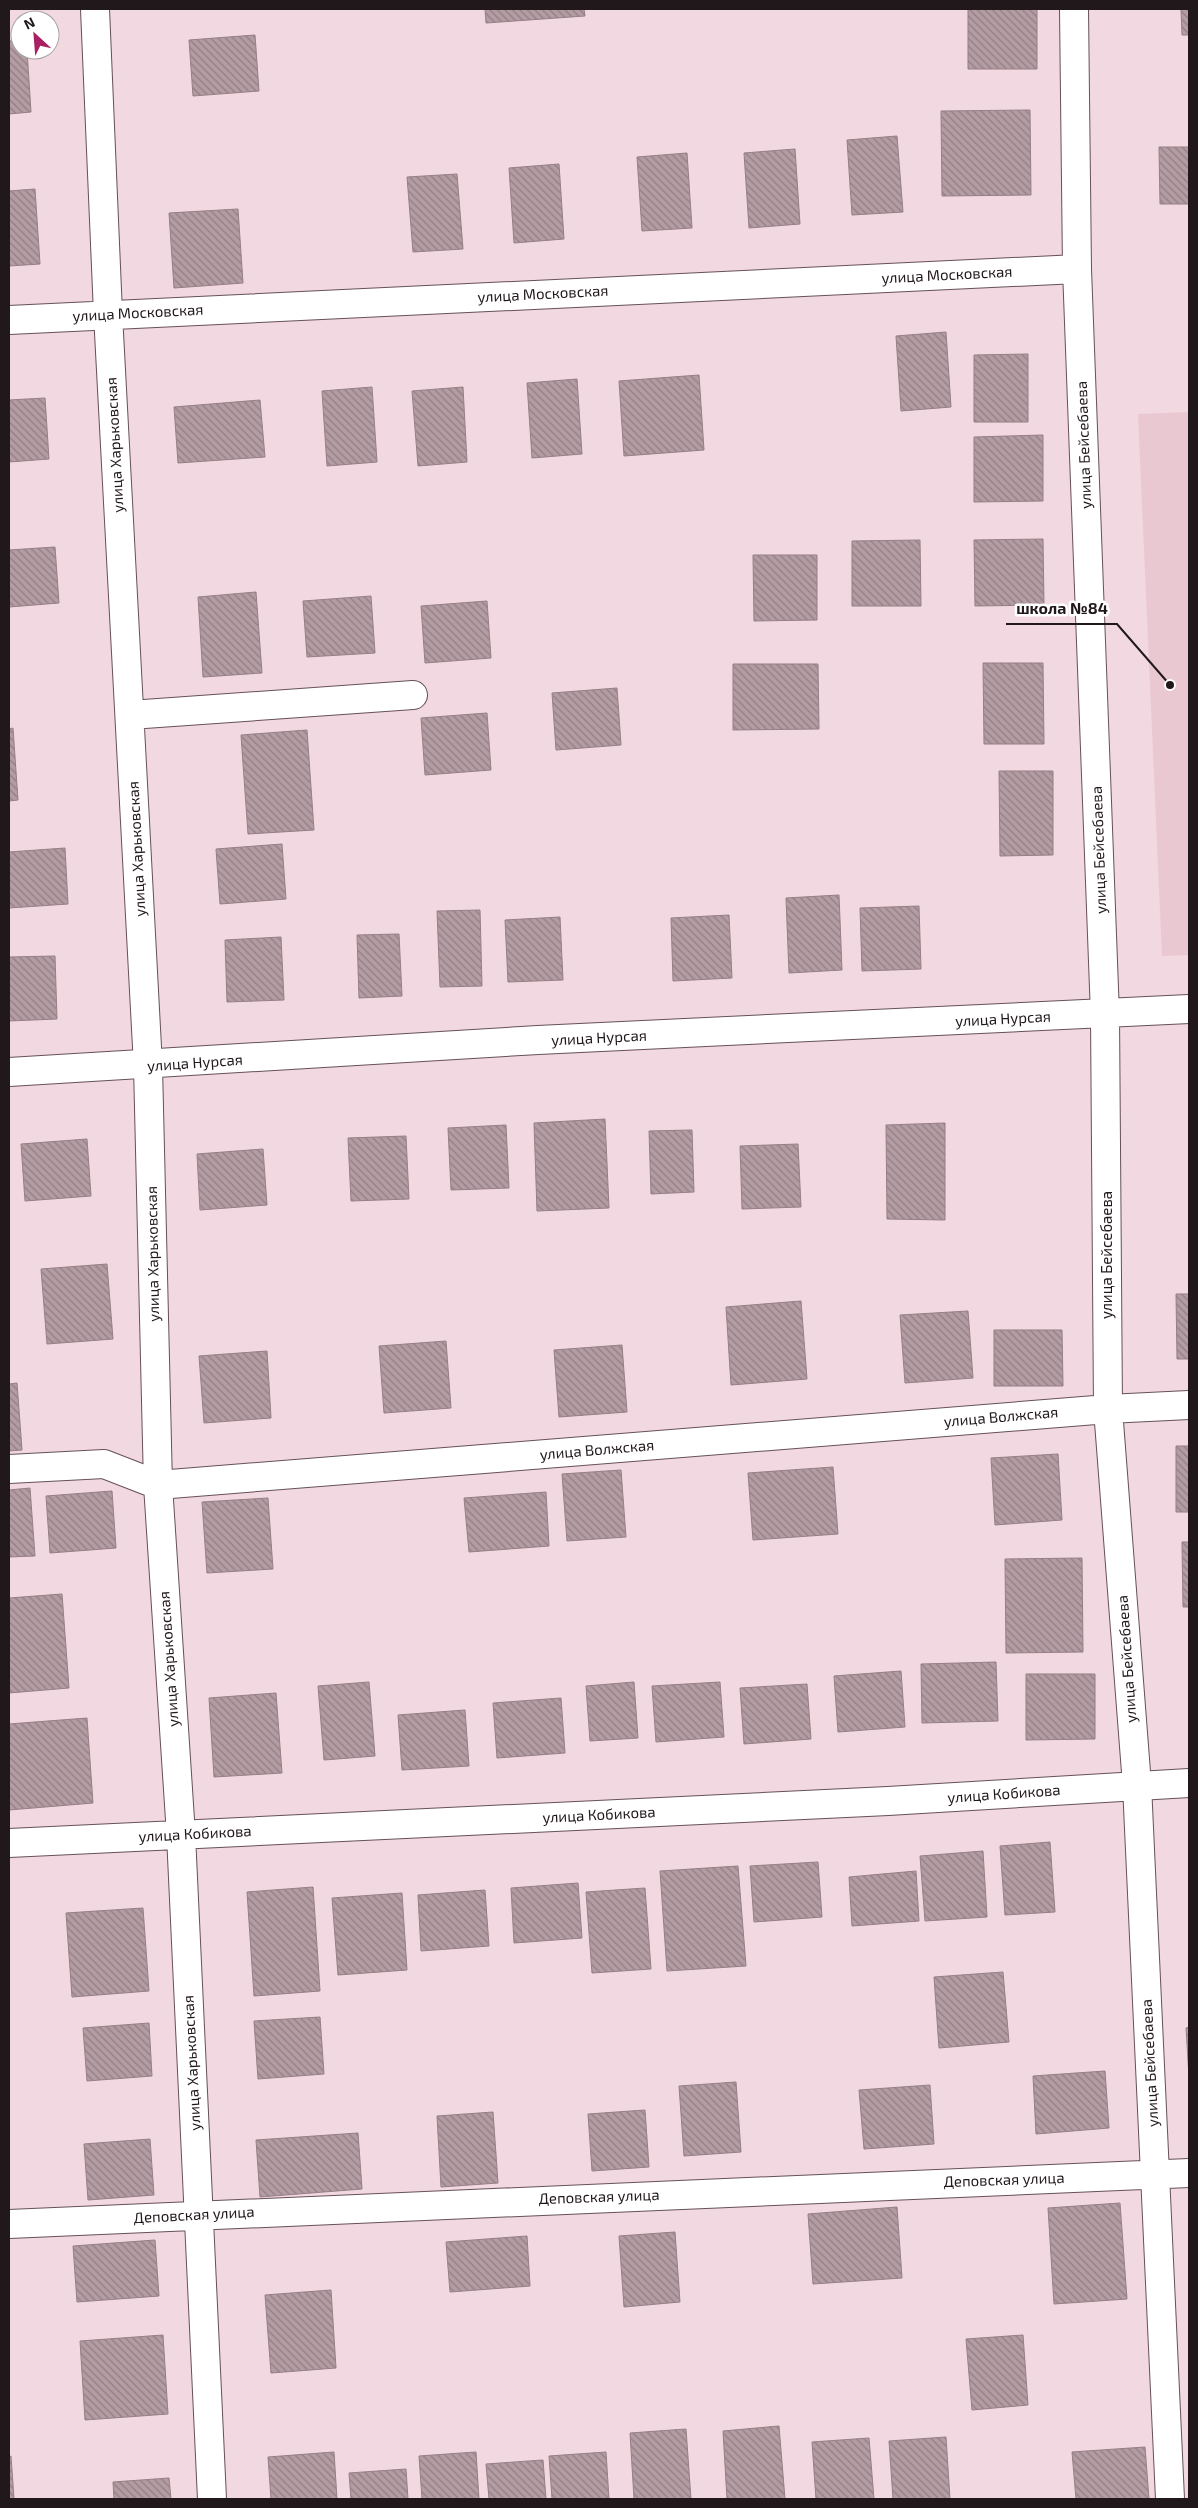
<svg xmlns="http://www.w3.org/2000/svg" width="1198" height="2508" font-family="'Exo 2',sans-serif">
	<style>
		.built { fill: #eac8d2 }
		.building { fill: url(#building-back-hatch); stroke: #967f86 }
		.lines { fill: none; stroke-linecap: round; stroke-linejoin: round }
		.minor-casing { stroke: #665158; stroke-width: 30 }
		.minor { stroke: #fff; stroke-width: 28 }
		.labels { text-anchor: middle; stroke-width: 5; stroke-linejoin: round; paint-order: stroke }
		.street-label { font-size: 15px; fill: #21181b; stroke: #fff }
		.leader { fill: none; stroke: #21181b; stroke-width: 2 }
		.callout-dot { fill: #21181b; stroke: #fff; stroke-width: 2 }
		.callout-label { font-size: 16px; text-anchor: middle; font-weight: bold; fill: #21181b; stroke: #fff; stroke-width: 5; stroke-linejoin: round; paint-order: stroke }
	</style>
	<defs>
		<pattern id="building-back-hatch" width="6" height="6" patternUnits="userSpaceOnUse" patternTransform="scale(1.25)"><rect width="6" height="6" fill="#b49ca3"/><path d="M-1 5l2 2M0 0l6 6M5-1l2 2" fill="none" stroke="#927e84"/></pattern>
	</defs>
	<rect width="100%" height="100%" fill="#f2d8e0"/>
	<path class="built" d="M1189 412V955L1162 956 1138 414Z"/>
	<path class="building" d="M485 9H584L585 16 486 23Z
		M968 9H1037V69H968Z
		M1181 9H1189V35H1182Z
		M255 35 259 91 193 96 189 40Z
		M20 40V50H27L31 112 9 114V41Z
		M1030 110 1031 195 942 196 941 111Z
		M897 136 903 212 852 215 847 140Z
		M1159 147H1189V204H1160Z
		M795 149 800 224 749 228 744 153Z
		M687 153 692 228 642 231 637 157Z
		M559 164 564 239 514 243 509 168Z
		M457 174 463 249 413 252 407 177Z
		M35 189 40 264 9 266V191Z
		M238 209 243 283 174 288 169 213Z
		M946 332 951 407 901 411 896 336Z
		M1028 354V422H974V355Z
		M699 375 704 450 624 456 619 381Z
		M577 379 582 454 532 458 527 383Z
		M372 387 377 462 327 466 322 391Z
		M463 387 467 462 418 466 412 391Z
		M45 398 49 459 9 462V400Z
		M260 400 265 457 178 463 174 407Z
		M1043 435V501L974 502V437Z
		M1043 539 1044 605 975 606 974 540Z
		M920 540 921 606H852V541Z
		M55 547 59 603 9 607V550Z
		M753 555H817V620L754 621Z
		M256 592 262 673 203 677 198 597Z
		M371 596 375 653 307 657 303 601Z
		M487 601 491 658 425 663 421 606Z
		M983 663H1043L1044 744H984Z
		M733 664H818L819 729 733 730Z
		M617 688 621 745 556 750 552 693Z
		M487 713 491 770 425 775 421 718Z
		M13 728 18 800 9 801V729Z
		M307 730 314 830 248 834 241 735Z
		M999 771H1053V855L1000 856Z
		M282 844 286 899 220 904 216 849Z
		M65 848 68 904 9 908V852Z
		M839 895 842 970 789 973 786 898Z
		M919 906 921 969 862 971 860 908Z
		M480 910 482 986 440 987 437 911Z
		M729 915 732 978 673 981 671 918Z
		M560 917 563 980 508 982 505 920Z
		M399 934 402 996 359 998 357 935Z
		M281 937 284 1000 227 1002 225 940Z
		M55 956 57 1019 9 1021V957Z
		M605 1119 609 1208 537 1211 534 1123Z
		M945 1123V1220L887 1219 886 1125Z
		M506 1125 509 1188 451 1190 448 1128Z
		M692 1130 694 1192 651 1194 649 1131Z
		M406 1136 409 1199 351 1201 348 1138Z
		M87 1139 91 1196 25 1201 21 1144Z
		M798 1144 801 1207 742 1209 740 1146Z
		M263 1149 267 1205 200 1210 197 1154Z
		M107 1264 113 1339 47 1344 41 1269Z
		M1176 1294H1189V1359H1177Z
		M801 1301 807 1379 731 1385 726 1307Z
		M968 1311 973 1378 905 1383 900 1315Z
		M994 1330H1062L1063 1386H994Z
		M446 1341 451 1408 384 1413 379 1346Z
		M622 1345 627 1412 559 1417 554 1350Z
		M267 1351 271 1418 204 1423 199 1356Z
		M17 1383 22 1450 9 1451V1384Z
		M1176 1446H1189V1512H1176Z
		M1058 1454 1062 1520 995 1525 991 1458Z
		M833 1467 838 1534 753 1540 748 1473Z
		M621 1470 626 1537 567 1541 562 1474Z
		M30 1488 35 1556 9 1557V1490Z
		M112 1491 116 1548 50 1553 46 1496Z
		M546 1492 549 1546 469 1552 464 1498Z
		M268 1498 273 1569 207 1573 202 1502Z
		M1182 1542H1189V1607H1183Z
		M1082 1558 1083 1652 1006 1653 1005 1559Z
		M62 1594 69 1688 9 1693V1598Z
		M996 1662 998 1721 922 1723 921 1664Z
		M901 1671 905 1727 838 1732 834 1676Z
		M1026 1674H1095V1739L1026 1740Z
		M369 1682 375 1756 324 1760 318 1686Z
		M634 1682 638 1738 590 1741 586 1686Z
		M720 1682 724 1737 656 1742 652 1686Z
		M807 1684 811 1739 744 1744 740 1688Z
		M276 1693 282 1773 214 1777 209 1698Z
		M561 1698 565 1753 497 1758 493 1703Z
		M465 1710 469 1766 402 1770 398 1715Z
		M87 1718 93 1803 9 1810V1724Z
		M1050 1842 1055 1912 1005 1915 1000 1846Z
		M983 1851 987 1917 925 1921 920 1856Z
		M818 1862 822 1917 754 1922 750 1866Z
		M738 1866 746 1966 667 1971 660 1871Z
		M916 1871 919 1921 852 1926 849 1877Z
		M578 1883 582 1938 514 1943 511 1888Z
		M313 1887 320 1991 254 1996 247 1892Z
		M645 1888 651 1969 592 1973 586 1892Z
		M485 1890 489 1946 421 1951 418 1895Z
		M402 1893 407 1970 338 1975 332 1898Z
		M143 1908 149 1991 72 1997 66 1913Z
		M1003 1972 1009 2042 939 2048 934 1977Z
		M320 2017 324 2074 258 2079 254 2021Z
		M149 2023 152 2076 87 2081 83 2028Z
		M1189 2027V2077L1186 2028Z
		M1105 2071 1109 2128 1036 2134 1033 2076Z
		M736 2082 741 2152 684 2156 679 2086Z
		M930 2085 934 2144 864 2149 859 2090Z
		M645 2110 649 2167 592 2171 588 2114Z
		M493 2112 498 2183 441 2187 437 2116Z
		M358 2133 362 2189 260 2197 256 2140Z
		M150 2139 154 2195 88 2200 84 2144Z
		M1120 2203 1127 2299 1054 2304 1048 2208Z
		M897 2207 902 2278 813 2284 808 2214Z
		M675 2232 680 2302 624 2307 619 2236Z
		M527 2236 530 2286 450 2292 446 2242Z
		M155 2240 159 2296 77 2302 73 2246Z
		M331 2290 336 2368 271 2373 265 2295Z
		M163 2335 168 2414 85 2420 80 2341Z
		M1023 2335 1028 2405 972 2410 966 2339Z
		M779 2426 785 2499H727L723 2431Z
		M686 2429 691 2499H634L630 2433Z
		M946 2437 950 2499H893L889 2441Z
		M869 2438 874 2499H816L812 2442Z
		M1145 2447 1149 2499H1076L1072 2452Z
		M334 2452 337 2499H271L268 2457Z
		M476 2452 479 2499H422L419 2456Z
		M606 2452 609 2499H552L549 2456Z
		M11 2456 14 2499H9V2457Z
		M543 2460 546 2499H489L486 2464Z
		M406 2469 408 2499H351L349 2473Z
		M169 2478 171 2499H114L113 2482Z"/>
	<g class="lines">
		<defs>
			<path id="minor" d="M95 9 108 314 148 1066 158 1485 181 1835 212 2499
				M1074 9 1077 269 1105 1015 1108 1409 1137 1785 1170 2499
				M9 320 1077 269
				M130 715 413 695
				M9 1072 538 1040 1189 1009
				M9 1469 104 1464 158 1485 1108 1409 1189 1405
				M9 1843 888 1801 1189 1783
				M9 2224 1189 2173"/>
		</defs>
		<use href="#minor" class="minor-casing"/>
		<use href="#minor" class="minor"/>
	</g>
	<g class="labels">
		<g class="street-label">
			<text transform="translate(947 275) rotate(-3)" y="5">улица Московская</text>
			<text transform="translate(543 294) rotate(-3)" y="5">улица Московская</text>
			<text transform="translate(138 313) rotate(-3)" y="5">улица Московская</text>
			<text transform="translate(115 445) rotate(-93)" y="5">улица Харьковская</text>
			<text transform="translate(1084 445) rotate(-92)" y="5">улица Бейсебаева</text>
			<text transform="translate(137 849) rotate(-93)" y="5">улица Харьковская</text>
			<text transform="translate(1099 850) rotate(-92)" y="5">улица Бейсебаева</text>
			<text transform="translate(1003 1019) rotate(-3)" y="5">улица Нурсая</text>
			<text transform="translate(599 1038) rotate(-3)" y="5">улица Нурсая</text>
			<text transform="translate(195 1063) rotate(-4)" y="5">улица Нурсая</text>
			<text transform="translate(153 1254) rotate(-91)" y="5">улица Харьковская</text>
			<text transform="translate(1107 1255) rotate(-90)" y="5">улица Бейсебаева</text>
			<text transform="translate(1001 1417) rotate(-5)" y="5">улица Волжская</text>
			<text transform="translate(597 1450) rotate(-5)" y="5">улица Волжская</text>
			<text transform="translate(169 1659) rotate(-94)" y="5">улица Харьковская</text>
			<text transform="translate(1127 1659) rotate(-94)" y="5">улица Бейсебаева</text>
			<text transform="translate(1004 1794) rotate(-4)" y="5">улица Кобикова</text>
			<text transform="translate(599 1815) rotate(-3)" y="5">улица Кобикова</text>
			<text transform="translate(195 1834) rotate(-3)" y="5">улица Кобикова</text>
			<text transform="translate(192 2063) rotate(-93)" y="5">улица Харьковская</text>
			<text transform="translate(1150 2063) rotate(-93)" y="5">улица Бейсебаева</text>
			<text transform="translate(1004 2180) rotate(-2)" y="5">Деповская улица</text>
			<text transform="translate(599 2197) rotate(-2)" y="5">Деповская улица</text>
			<text transform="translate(194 2215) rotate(-3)" y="5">Деповская улица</text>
		</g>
	</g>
	<path class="leader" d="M1170 685L1117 624H1006"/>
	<circle class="callout-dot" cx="1170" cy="685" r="5"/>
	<g class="callout-label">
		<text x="1062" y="614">школа №84</text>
	</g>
	<rect width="1198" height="2508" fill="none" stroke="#21181b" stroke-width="20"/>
	<g transform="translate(35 35) rotate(334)"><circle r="24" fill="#ffffff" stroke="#a6a3a4"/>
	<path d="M0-4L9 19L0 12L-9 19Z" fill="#aa1f61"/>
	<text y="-8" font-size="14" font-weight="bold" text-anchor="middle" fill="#21181b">N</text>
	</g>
</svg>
